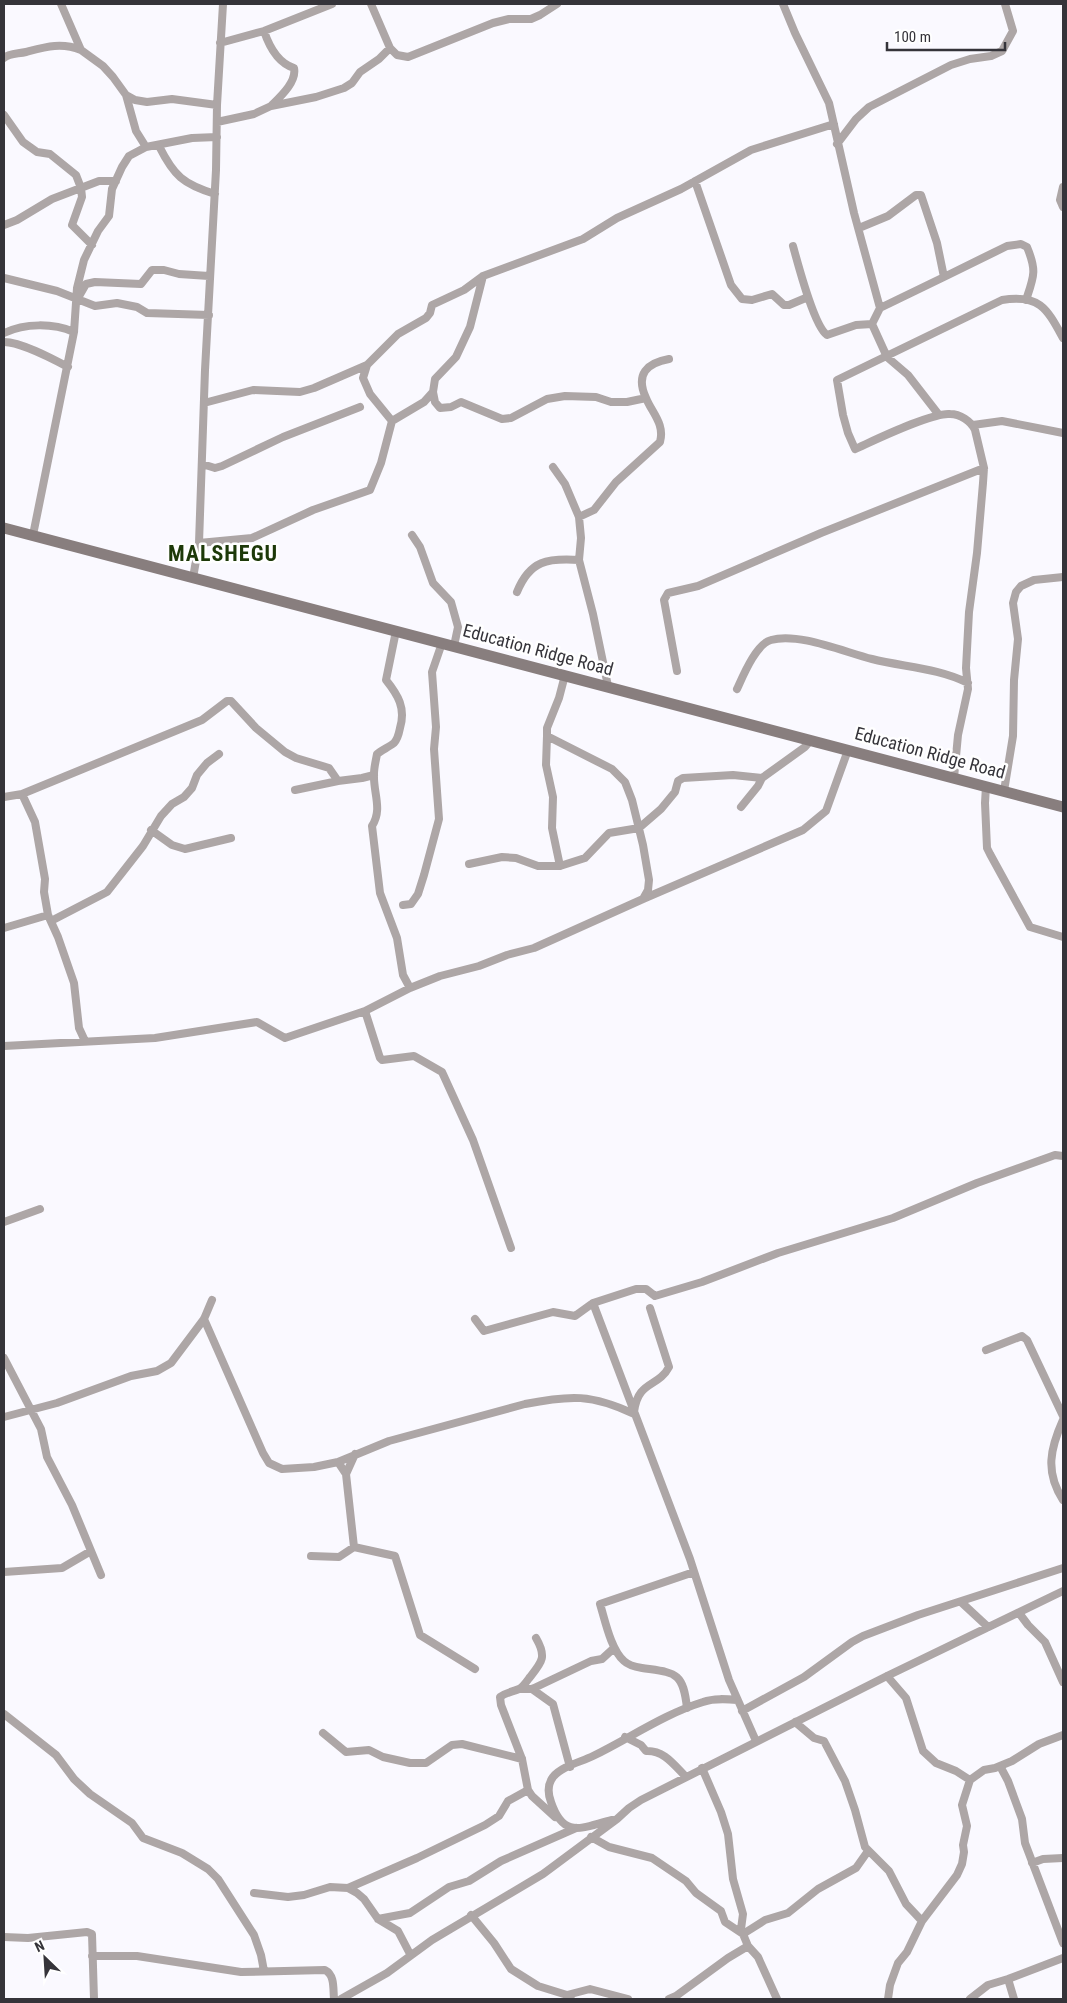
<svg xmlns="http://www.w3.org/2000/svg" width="1067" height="2003" font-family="'Roboto Condensed',sans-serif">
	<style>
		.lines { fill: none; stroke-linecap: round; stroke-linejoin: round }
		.street { stroke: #ada6a6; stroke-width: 8 }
		.secondary { stroke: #887e7e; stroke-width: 11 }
		.labels { text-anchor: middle; stroke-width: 5; stroke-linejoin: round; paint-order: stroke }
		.street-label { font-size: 18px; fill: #35343a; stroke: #fff }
		.district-label { font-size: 22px; font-weight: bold; letter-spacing: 1px; fill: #1d3909; stroke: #fff }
	</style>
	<rect width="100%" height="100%" fill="#faf9ff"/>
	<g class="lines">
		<path class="street" d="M61 4 81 50 103 66 113 77 126 95 135 100 147 102 172 99 217 105
			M371 4 390 48 397 55 408 57 493 23 509 19H531L540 15 557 4
			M783 4 795 33 829 103 854 213 880 308 872 324 887 357 908 375 939 415
			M264 31C269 46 278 63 294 68 297 82 280 97 271 106
			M220 43 264 31 332 4
			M4 58C9 53 18 54 26 52 45 47 61 42 81 50
			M126 95 136 131 146 147
			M4 115 23 142 37 152 50 154 76 175 81 188 82 197 72 225 92 245
			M217 122 254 114 271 106 316 97 344 88 352 83 360 72 379 59 390 48
			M837 144 856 119 869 107 951 65 970 59 991 56 1002 51 1013 31 1005 4
			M159 146C174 176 183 184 215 194
			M695 181 731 285 742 299 752 300 772 294 784 305H789L808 297
			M1063 187 1060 200 1063 207
			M4 225 17 220 52 199 99 181H116
			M859 228 888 216 916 195H921L937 243 944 277 880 308
			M793 246C798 264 814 326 827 335L856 325 872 324
			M944 277 1007 246 1021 244 1027 247C1037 271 1034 276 1026 300
			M4 278 57 291 95 306 117 303 137 307 147 313 209 315
			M78 298 86 284 95 282 141 284 152 270H164L179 274 209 276
			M4 333C25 323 53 323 74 332
			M4 342C21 342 51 358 68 367
			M367 365 363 378 370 394 392 421
			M433 392 435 402 440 408 451 407 461 402 502 419 511 418 547 399 565 396 596 397 611 402H627L646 398
			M204 403 253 390 300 392 314 388 367 365 398 334 426 318 430 313 432 305 464 290 483 276 583 239 617 218 681 189 751 150 834 124
			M973 425 1002 421 1063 433
			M202 464 215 468 222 466 283 437 360 407
			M553 467 565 484 579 517 581 538 579 560 593 614 608 686
			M579 517 594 510 616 482 660 442C665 424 652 413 646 398 635 374 647 363 669 359
			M33 535 74 332 77 288 84 260 98 231 109 216 112 189 122 167 129 156 146 147 192 138 217 137
			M412 535 420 547 433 583 451 602 458 627 454 646
			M199 543 252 538 313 510 370 490 381 463 392 421 424 402 433 392 435 379 456 357 470 327 483 276
			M193 578 199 543 205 370 216 170 217 105 223 4
			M517 592C530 560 548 558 579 560
			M396 631 386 680C398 695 406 708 400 728 399 733 398 739 394 743 389 747 382 750 377 754 376 760 374 767 374 774 373 793 383 809 372 826L380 893 397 938 403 975 410 988
			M677 671 664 600 668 593 698 586 821 533 984 468
			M737 689C743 676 756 644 771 640 798 632 844 652 872 659 904 667 938 668 968 683
			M547 736 546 765 553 797 552 828 560 866
			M954 778 958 735 968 689 966 668 969 612 977 553 983 483 984 468 975 430C971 421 960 414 950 414 932 412 873 441 855 449L848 433 843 415 837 380 1002 300C1040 294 1047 309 1063 338
			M986 786 985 803 987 848 990 854 1030 927 1063 937
			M295 790 338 781
			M1004 791 1013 736 1014 680 1018 639 1013 603 1016 592 1021 586 1034 580 1063 577
			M22 794 35 822 45 879 44 892 48 915 58 937 74 983 79 1028 85 1041
			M4 797 22 794 202 720 227 701H231L256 728 285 752 296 758 329 768 338 781 362 778 374 775
			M741 807 758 786 762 778
			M151 830 172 845 185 849 231 838
			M469 864 502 857 516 858 538 866H560L585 858 609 833 639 828 661 809 675 792 678 781 683 778 733 775 762 778 805 747 811 740
			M643 899 803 830 826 811 848 750
			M403 905 411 904 418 894 424 875 439 819 434 749 436 727 432 672 442 643
			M51 921 107 892 143 846 161 816 172 804 184 797 192 788 197 775 207 763 219 754
			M4 928 48 915
			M365 1011 380 1058 382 1060 414 1056 442 1072 473 1140 511 1248
			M4 1046 155 1038 257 1022 285 1038 365 1011 410 988 440 976 479 966 507 955 534 948 643 899 648 890 649 880 643 845 632 800 625 782 612 769 547 736V728L559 698 565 675
			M4 1222 40 1209
			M593 1303 690 1559 729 1680 756 1741
			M204 1319 263 1453 269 1463 282 1469 314 1467 338 1462 389 1441 525 1404C570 1395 592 1394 634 1414
			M475 1319 484 1331 553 1312 575 1316 593 1303 636 1289H646L655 1296 702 1282 778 1253 893 1218 977 1183 1055 1155 1063 1156
			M986 1350 1022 1336 1027 1340 1063 1416
			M4 1358 41 1429 47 1457 72 1505 101 1575
			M634 1412C638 1380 658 1388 669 1367L650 1308
			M4 1417 57 1403 131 1376 157 1371 171 1363 204 1319 212 1300
			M1063 1420C1050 1449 1045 1472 1063 1500
			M338 1462 346 1474 354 1547 395 1556 420 1635 475 1669
			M346 1474 355 1454
			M311 1556 339 1557 354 1547
			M4 1572 62 1568 91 1551
			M961 1602 988 1627
			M1019 1613 1028 1625 1045 1642 1063 1682
			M536 1638C547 1657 542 1662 530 1677 527 1681 523 1687 519 1689 512 1692 507 1692 500 1697L501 1705 522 1759 528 1790 532 1796 555 1817
			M887 1676 906 1698 923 1751 936 1763 956 1771 970 1780
			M520 1689H532L591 1661 602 1659 614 1648
			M532 1689 553 1704 570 1767
			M687 1708C683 1671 675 1673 642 1668 636 1667 628 1665 624 1661 611 1650 605 1620 600 1604L694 1572
			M742 1711 804 1677 852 1642 863 1636 918 1615 1063 1568
			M4 1714 56 1755 74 1779 90 1794 132 1823 143 1838 182 1853 208 1869 218 1879 254 1935 261 1955 264 1971
			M795 1722 814 1738 824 1741 845 1781 855 1810 865 1847 889 1871 906 1904 922 1921
			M323 1733 346 1752 369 1750 383 1757 410 1763H426L452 1745 462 1744 522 1759
			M625 1737 641 1745 646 1751C664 1750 674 1765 686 1777
			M1000 1766 1008 1781 1022 1819 1025 1843 1063 1943
			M702 1768 721 1812 728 1834 733 1879 743 1914 741 1929 743 1934 748 1946 758 1957 777 1999
			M612 1820C582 1827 564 1840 551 1802 548 1794 547 1785 553 1777 562 1766 581 1762 593 1756 630 1738 664 1714 703 1702 714 1698 726 1699 737 1700
			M591 1837 609 1847 652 1858 686 1881 696 1893 721 1911 725 1922 743 1934 765 1920 788 1913 818 1889 856 1868 868 1851
			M1032 1863 1043 1859 1063 1858
			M348 1888 417 1858 485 1825 499 1816 508 1801 528 1790
			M254 1893 288 1897 304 1895 330 1887 348 1888 357 1893 364 1899 378 1919 398 1931 410 1954
			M471 1915 494 1943 511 1969 538 1986 567 1995 571 1999
			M378 1919 410 1913 449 1887 469 1881 501 1861 576 1828
			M4 1937 28 1938 87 1932 92 1934 94 1999
			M92 1956H137L241 1972 325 1970C335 1975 333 1989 334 1999
			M1008 1979 1014 1999
			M567 1995 590 1989 628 1999
			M341 1999 387 1973 432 1940 543 1874 617 1819 629 1808 641 1800 887 1676 1063 1591
			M669 1999 676 1996 728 1958 748 1946
			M888 1999 890 1985 898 1963 907 1952 922 1921 957 1875 962 1864 964 1852 963 1845 967 1826 962 1805 970 1780 984 1770 995 1768 1012 1761 1039 1744 1063 1735
			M970 1999 988 1985 1008 1979 1063 1958"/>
		<path class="secondary" d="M4 528 1063 807"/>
	</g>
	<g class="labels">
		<g class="street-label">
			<text transform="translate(538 650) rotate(15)" y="6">Education Ridge Road</text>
			<text transform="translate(930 753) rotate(15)" y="6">Education Ridge Road</text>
		</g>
		<g class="district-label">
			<text x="223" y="561">MALSHEGU</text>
		</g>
	</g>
	<rect width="1067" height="2003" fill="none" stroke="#35343a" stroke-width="10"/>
	<g transform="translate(45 1958) rotate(335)" stroke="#ffffff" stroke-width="4" paint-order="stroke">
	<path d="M0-4L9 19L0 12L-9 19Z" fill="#35343a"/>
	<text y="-8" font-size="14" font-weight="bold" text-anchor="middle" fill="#35343a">N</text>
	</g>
	<path d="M887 42v8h118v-8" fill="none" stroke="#35343a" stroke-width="2.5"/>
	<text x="894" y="42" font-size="15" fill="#35343a" stroke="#ffffff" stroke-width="4" paint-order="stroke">100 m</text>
</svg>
